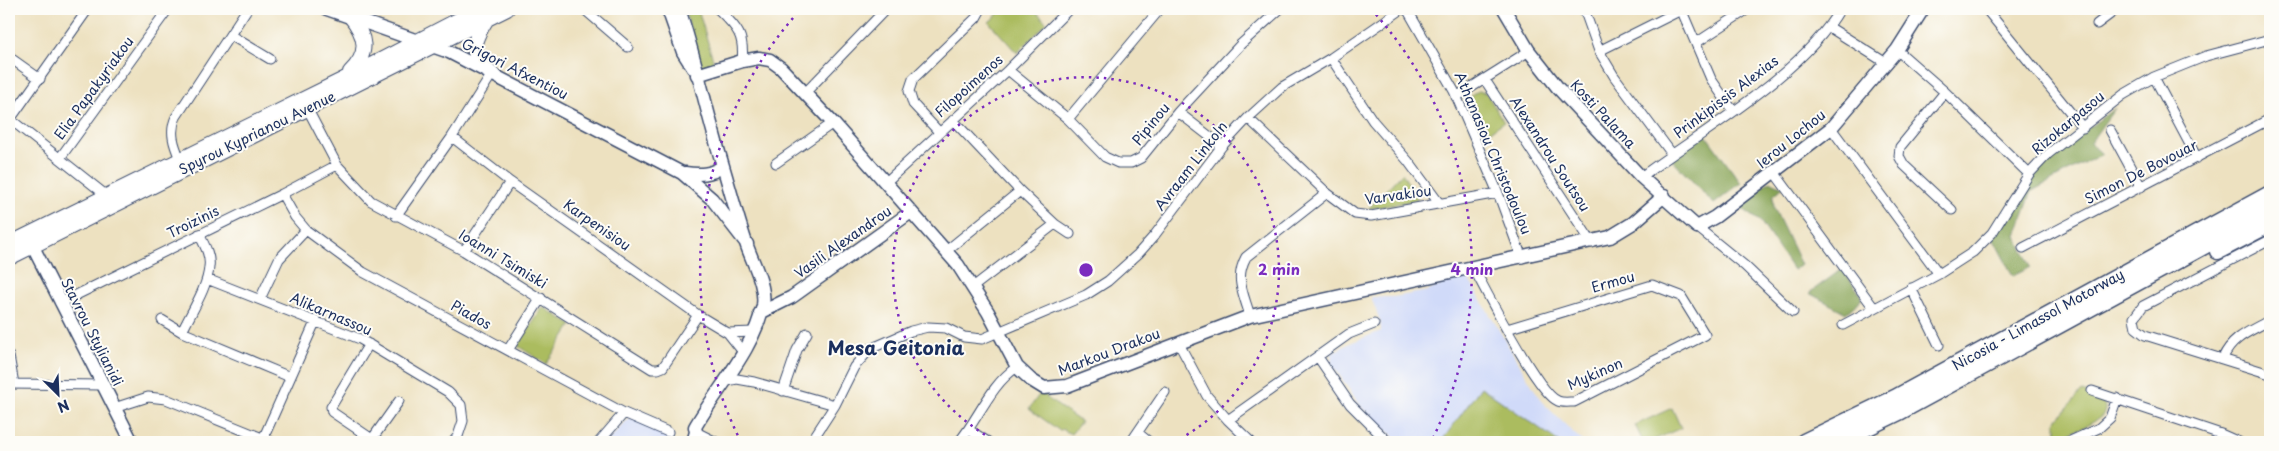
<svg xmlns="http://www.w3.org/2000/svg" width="2279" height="451" font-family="'Playpen Sans',sans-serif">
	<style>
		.built { fill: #d0daf9 }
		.green { fill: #abbc5f; stroke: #63765e }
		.forest { fill: #88a456; stroke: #526a5a }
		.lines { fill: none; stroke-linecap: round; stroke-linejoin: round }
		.street-casing { stroke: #3a4a6d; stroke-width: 11 }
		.secondary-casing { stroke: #3a4a6d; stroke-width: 15 }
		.primary-casing { stroke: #3a4a6d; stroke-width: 16 }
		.highway-casing { stroke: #3a4a6d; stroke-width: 19 }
		.street { stroke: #fff; stroke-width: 9 }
		.secondary { stroke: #fff; stroke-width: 12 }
		.primary { stroke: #fff; stroke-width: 14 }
		.highway { stroke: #fff; stroke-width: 16 }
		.ring { fill: none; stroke: #7b2cbf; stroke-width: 2.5; stroke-dasharray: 2.5 5 }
		.labels { text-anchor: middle; stroke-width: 4; stroke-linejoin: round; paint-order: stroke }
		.street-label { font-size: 14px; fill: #1b2f5e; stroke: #fdfcf7 }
		.district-label { font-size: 19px; font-weight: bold; fill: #1b2f5e; stroke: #fdfcf7 }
		.centre { fill: #7b2cbf; stroke: #fdfcf7; stroke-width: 2.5 }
		.ring-label { font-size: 15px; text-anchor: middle; font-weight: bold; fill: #7b2cbf; stroke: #fdfcf7; stroke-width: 4; stroke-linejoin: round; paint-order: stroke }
	</style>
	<rect width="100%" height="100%" fill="#fdfcf7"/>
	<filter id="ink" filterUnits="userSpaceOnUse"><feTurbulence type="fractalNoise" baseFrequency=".02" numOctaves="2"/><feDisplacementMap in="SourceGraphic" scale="10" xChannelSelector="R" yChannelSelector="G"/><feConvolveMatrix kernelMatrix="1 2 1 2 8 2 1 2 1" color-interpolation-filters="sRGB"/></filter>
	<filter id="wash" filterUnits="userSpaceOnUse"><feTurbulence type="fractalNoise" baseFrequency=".0096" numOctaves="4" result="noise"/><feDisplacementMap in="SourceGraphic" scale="20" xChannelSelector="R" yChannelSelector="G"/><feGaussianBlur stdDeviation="1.12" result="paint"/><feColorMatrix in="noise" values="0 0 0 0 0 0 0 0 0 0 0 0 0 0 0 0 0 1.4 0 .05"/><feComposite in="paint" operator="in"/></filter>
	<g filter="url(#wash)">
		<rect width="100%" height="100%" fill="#ede1c0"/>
		<path class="built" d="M1468 278 1542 402 1583 442H1400L1362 408 1331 363 1332 353 1350 343 1381 331 1380 321 1371 297H1393L1428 291 1448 282Z
			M630 417 673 436 671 442H607Z"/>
		<path class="green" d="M684 9H698L714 63 702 67Z
			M998 9H1034L1047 23 1017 53 989 22 997 15Z
			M1478 91 1486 93 1504 122 1483 136 1470 102 1471 96Z
			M1402 173 1418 200 1368 209Z
			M543 307 572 325 546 364 518 346Z
			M1481 387 1559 442H1441Z
			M2082 391C2093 394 2117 406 2098 419 2087 427 2071 432 2058 437L2055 422Z
			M1041 392 1047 393V398L1081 422 1071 434 1062 429 1060 431 1029 409Z
			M1672 408 1681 428 1649 442H1643L1635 425Z"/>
		<path class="forest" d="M2115 108 2090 143 2102 154 2032 191 2016 236 2031 267 2013 276 1993 238 2047 159Z
			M1705 134 1741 183 1714 204 1671 159Z
			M1770 181 1783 187 1773 196 1774 208 1801 265 1793 270 1760 221 1737 205Z
			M1842 269 1861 295V300L1846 313 1809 293Z"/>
	</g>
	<g filter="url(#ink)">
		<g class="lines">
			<defs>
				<path id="street" d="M584 9 628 47
					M718 9C736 27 745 34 742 61
					M1407 9 1454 91 1498 193 1522 258
					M1584 9 1599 51 1614 76 1672 154
					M1681 9 1711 79 1733 111
					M1986 9 2083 128
					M2097 24 2117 9
					M1829 27 1886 63
					M230 35 270 59
					M1696 43 1748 9
					M1897 50 1945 92 2029 174
					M1599 51 1681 10
					M9 57 40 79
					M1331 58 1373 121 1408 161 1439 203
					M1008 70 1068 119 1105 157 1118 163H1131L1141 158 1178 112 1241 44 1280 9
					M2154 77 2197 158
					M1485 80 1592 243
					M1945 92 1900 147 1899 156 1904 165 1952 210
					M805 93 886 9
					M1456 97 1529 51
					M307 108 337 165 371 201 464 251 652 369H658L663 367 698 315
					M1178 112 1222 146
					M1248 118 1327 193 1355 214 1371 216 1498 193
					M10 119 107 196
					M1068 119 1160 9
					M953 120 1020 191 1055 224 1070 234
					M9 121 88 9
					M1831 128 1939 274
					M2110 130 2141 187
					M939 132 913 104 909 91 913 79 976 18 981 9
					M452 137 510 182 698 315 728 333 743 352
					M60 158 168 9
					M180 159C174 145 169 132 176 117L247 9
					M776 163 833 123
					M1774 172 1874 308
					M1641 177C1703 130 1801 76 1840 9
					M886 182 1008 70 1069 9
					M282 194 295 217 306 230 363 272 624 413 668 432
					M396 216 452 137 492 74
					M1697 227 1745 266 1793 312
					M2270 240 2143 306 2134 318 2136 328 2145 335 2270 374
					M2023 248 2270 119
					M464 251 510 182
					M946 251 1020 191
					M1473 267C1486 291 1538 394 1558 401 1562 403 1569 402 1574 402L1705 335 1681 296 1652 285 1507 329
					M207 279 360 339 448 392 461 405 463 421 458 436 453 442
					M973 287 1055 224
					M1911 288 1939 345
					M260 299 279 259 306 230
					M60 303 282 194 337 165
					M1250 316C1244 294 1234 279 1246 257L1327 193
					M162 320 182 332 290 377
					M1843 325 1939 274 1973 252 1992 233 2029 174 2048 154 2123 95 2154 77 2206 56 2270 39
					M182 332C190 314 208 287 209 267 211 256 204 244 199 234
					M728 333 753 332
					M1178 342 1207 396 1228 420 1251 442
					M369 344 331 407 332 412 372 439
					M508 350 541 298
					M9 356 14 384
					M1318 357 1350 404 1388 442
					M2223 358C2232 337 2251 331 2270 320
					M727 381 737 379 754 382 835 405
					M9 384 104 385
					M783 391 797 350 807 333
					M2092 391 2221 434 2239 442
					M114 408 148 397 166 399 272 442
					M1228 420 1349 334 1374 324
					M969 430 988 442
					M696 432 716 442
					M1138 433 1149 442
					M263 439 316 320
					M370 442 399 401
					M599 442 624 413
					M811 442 835 405 854 367 870 349 911 331 928 327 946 328 964 337 982 339 1086 295 1108 281 1138 254 1154 236 1222 146 1248 118 1282 87 1331 58 1402 9
					M959 442C979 418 990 385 1017 367
					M1131 442 1165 392
					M2068 442 2099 428 2110 418 2117 398
					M2214 442 2221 434"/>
				<path id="secondary" d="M327 9 449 52 682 173 712 199 747 244
					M668 9 683 52 693 68
					M679 9C696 60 707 114 723 166 731 193 738 220 747 246 753 263 766 286 763 305 755 348 716 390 695 427L696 432 693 442
					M1504 9 1529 51 1558 88 1641 177 1697 227 1715 217 1831 128 1897 50 1923 9
					M697 75 742 61 759 58 770 60 781 68 833 123 958 265 988 312 1017 367 1031 380 1044 388 1067 386 1250 316 1610 237 1633 223 1664 196
					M685 173C699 175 711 175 723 166
					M28 237 132 442
					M760 313 792 297 911 212"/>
				<path id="primary" d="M487 19C471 44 468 54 492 74
					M350 72C370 53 366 36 350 16
					M9 244 342 80 479 9
					M9 258 507 9"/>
				<path id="highway" d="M2218 251 2270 224
					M1804 442 1895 398 2270 194
					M1837 442 1901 411 2270 210"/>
			</defs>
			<use href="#street" class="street-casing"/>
			<use href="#secondary" class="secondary-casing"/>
			<use href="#primary" class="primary-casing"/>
			<use href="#highway" class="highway-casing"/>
			<use href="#street" class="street"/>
			<use href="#secondary" class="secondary"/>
			<use href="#primary" class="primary"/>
			<use href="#highway" class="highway"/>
		</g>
	</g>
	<g class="ring">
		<path d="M998 442A193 193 0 1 1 1174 442"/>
		<path d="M741 442A386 386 0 0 1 801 9M1371 9A386 386 0 0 1 1431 442"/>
	</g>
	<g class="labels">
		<g class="street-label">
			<text transform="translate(515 69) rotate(27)" y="5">Grigori Afxentiou</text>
			<text transform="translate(969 86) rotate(-42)" y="5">Filopoimenos</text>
			<text transform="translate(94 88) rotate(-54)" y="5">Elia Papakyriakou</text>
			<text transform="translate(1726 97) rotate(-37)" y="5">Prinkipissis Alexias</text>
			<text transform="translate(1603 114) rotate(47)" y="5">Kosti Palama</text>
			<text transform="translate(2068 123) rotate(-40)" y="5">Rizokarpasou</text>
			<text transform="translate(1151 124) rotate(-51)" y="5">Pipinou</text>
			<text transform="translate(257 133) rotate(-26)" y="5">Spyrou Kyprianou Avenue</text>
			<text transform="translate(1791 139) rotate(-39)" y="5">Ierou Lochou</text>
			<text transform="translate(1493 153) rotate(67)" y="5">Athanasiou Christodoulou</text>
			<text transform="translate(1550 154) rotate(57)" y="5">Alexandrou Soutsou</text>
			<text transform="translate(1191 166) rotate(-52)" y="5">Avraam Linkoln</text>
			<text transform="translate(2141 172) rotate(-27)" y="5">Simon De Bovouar</text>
			<text transform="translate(1398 195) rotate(-8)" y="5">Varvakiou</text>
			<text transform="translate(193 222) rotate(-26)" y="5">Troizinis</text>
			<text transform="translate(597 225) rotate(35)" y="5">Karpenisiou</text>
			<text transform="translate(843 242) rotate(-35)" y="5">Vasili Alexandrou</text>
			<text transform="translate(503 259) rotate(31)" y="5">Ioanni Tsimiski</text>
			<text transform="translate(1613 282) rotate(-16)" y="5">Ermou</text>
			<text transform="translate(331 314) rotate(23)" y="5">Alikarnassou</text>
			<text transform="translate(471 315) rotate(29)" y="5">Piados</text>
			<text transform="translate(2038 320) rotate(-29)" y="5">Nicosia - Limassol Motorway</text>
			<text transform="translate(92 332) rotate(63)" y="5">Stavrou Stylianidi</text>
			<text transform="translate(1109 352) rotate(-21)" y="5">Markou Drakou</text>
			<text transform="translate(1595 374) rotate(-24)" y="5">Mykinon</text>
		</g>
		<g class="district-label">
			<text x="896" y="355">Mesa Geitonia</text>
		</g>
	</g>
	<circle cx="1086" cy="270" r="8" class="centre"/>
	<g class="ring-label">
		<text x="1279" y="275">2 min</text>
		<text x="1472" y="275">4 min</text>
	</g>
	<rect width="2279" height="451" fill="none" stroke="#fdfcf7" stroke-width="30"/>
	<g transform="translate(58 394) rotate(156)" stroke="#fdfcf7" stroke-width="4" paint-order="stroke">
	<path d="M0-4L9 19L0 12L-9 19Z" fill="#1b2f5e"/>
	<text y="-8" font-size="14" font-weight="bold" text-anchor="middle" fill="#1b2f5e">N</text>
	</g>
</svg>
